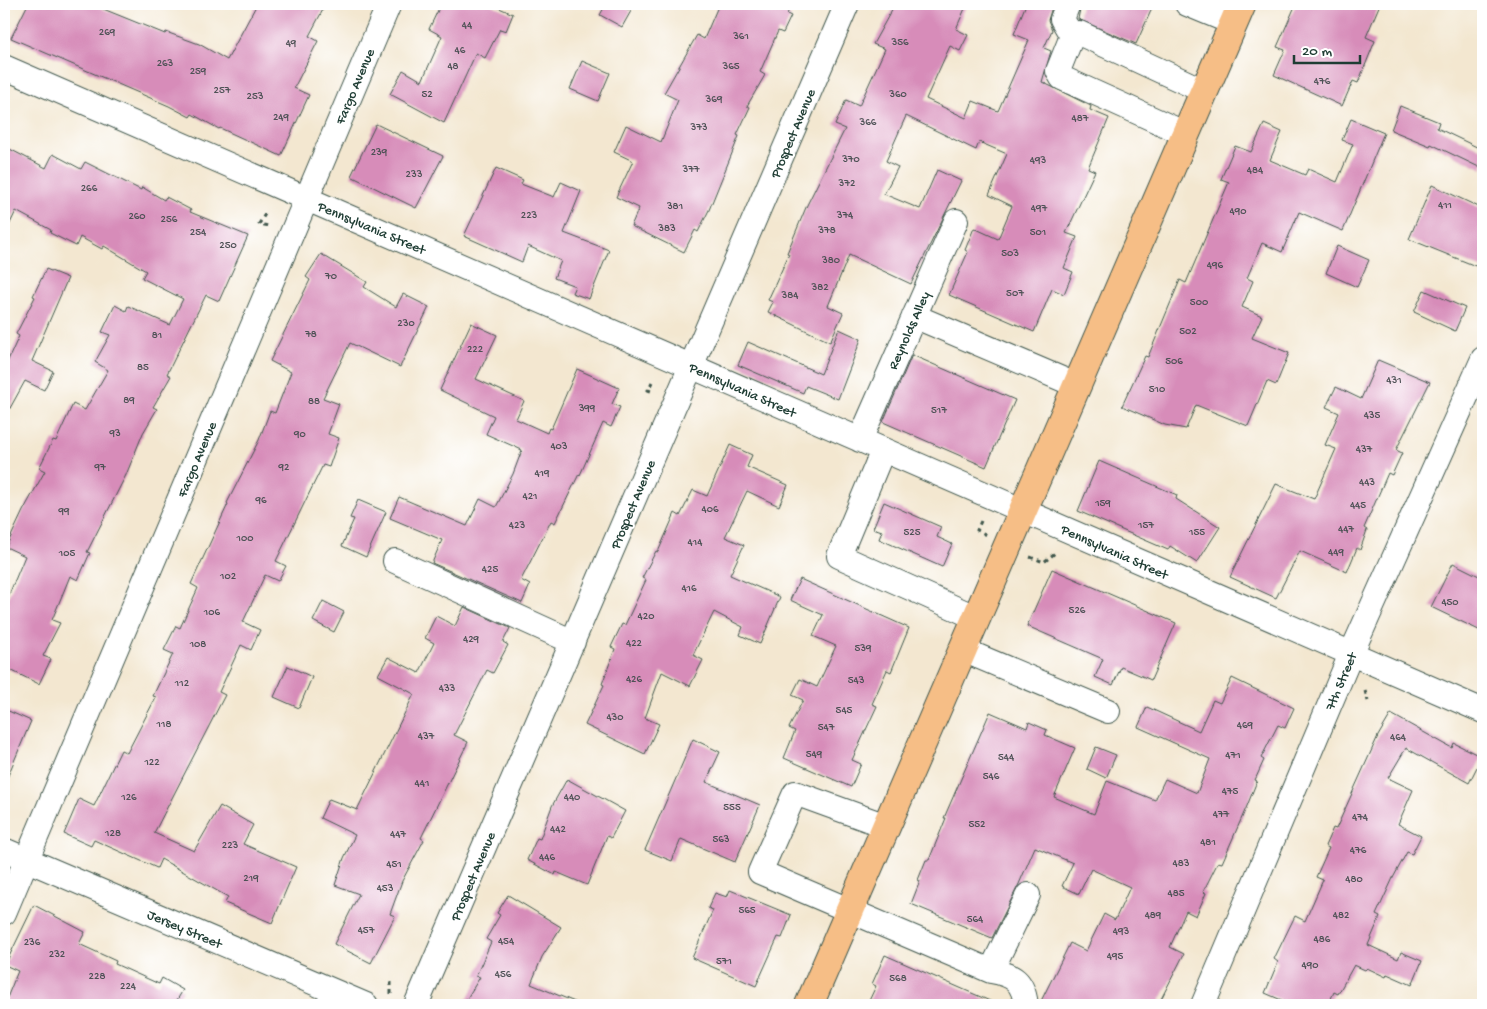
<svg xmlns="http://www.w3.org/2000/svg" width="1487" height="1009" font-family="'Gochi Hand',sans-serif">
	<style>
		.building { fill: #d78cb9 }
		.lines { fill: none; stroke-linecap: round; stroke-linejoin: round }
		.minor-casing { stroke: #3f564b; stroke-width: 26 }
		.major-casing { stroke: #3f564b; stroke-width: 30 }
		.path { stroke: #3f564b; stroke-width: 3; stroke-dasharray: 4 4; stroke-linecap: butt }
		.minor { stroke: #fff; stroke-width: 24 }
		.major { stroke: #f6be86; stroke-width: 28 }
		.labels { text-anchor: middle; stroke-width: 4; stroke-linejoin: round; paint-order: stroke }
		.number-label { font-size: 11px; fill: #4d5155 }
		.street-label { font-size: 14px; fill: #1f3d34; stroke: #fff }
	</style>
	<rect width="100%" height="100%" fill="#fff"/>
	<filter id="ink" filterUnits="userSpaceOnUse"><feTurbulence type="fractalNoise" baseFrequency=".02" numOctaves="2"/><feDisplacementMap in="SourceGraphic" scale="10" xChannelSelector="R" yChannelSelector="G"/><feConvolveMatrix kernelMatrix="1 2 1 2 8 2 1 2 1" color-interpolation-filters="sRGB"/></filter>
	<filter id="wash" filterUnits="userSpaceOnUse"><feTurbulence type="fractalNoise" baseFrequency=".0096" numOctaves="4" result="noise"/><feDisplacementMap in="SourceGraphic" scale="20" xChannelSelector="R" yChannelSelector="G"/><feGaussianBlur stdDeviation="1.12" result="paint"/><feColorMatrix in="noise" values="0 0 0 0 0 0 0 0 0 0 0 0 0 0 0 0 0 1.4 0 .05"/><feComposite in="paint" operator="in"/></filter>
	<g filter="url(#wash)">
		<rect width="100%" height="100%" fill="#f3e7d0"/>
		<g id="blocks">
			<path class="building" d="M28 4H91L165 34 166 32 199 44 227 60 257 4H326L309 36 318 41 294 88 309 95 281 156 220 128 219 129 192 114 190 117 169 106 11 38Z
				M441 4H490L513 14 506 31 500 29 485 58 476 53 444 123 390 94 403 70 422 81 442 36 429 29Z
				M606 4H618L631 11 622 27 600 15Z
				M719 4H792L787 14 791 16 783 33 778 31 760 72 765 75 747 106 750 107 737 135 739 136 709 210 698 232 695 230 684 252 631 226 639 208 616 197 633 161 614 152 626 125 661 142 678 100 664 93 697 35 704 39Z
				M895 4H967L956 29 968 35 960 51 950 46 926 99 966 118 973 101 998 111 1029 40 1014 34 1026 4H1053L1048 20 1052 30 1044 48 1051 51 1042 82 1091 106 1090 110 1109 118 1088 168 1095 171 1066 233 1077 237 1064 268 1073 272 1064 294 1052 289 1034 332 949 295 968 252 965 250 974 228 998 239 1012 206 989 195 1007 154 979 142 976 150 906 116 886 161 898 167 884 194 920 209 937 170 961 181 911 284 849 255 828 306 843 313 830 342 768 312 773 302 768 300 789 254 787 253 807 205 845 129 835 125 846 100 859 106 885 49 873 44Z
				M1081 4H1154L1136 44 1078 19Z
				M1296 4H1380L1366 37 1375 41 1358 83 1353 81 1342 106 1274 75 1285 50 1277 47Z
				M582 61 610 73 598 101 570 89Z
				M1400 106 1439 122 1437 128 1483 150V169L1431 144 1430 146 1391 130Z
				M1351 119 1384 133 1343 231 1299 212 1282 252 1262 243 1247 278 1253 281 1242 307 1262 316 1252 338 1289 353 1276 385 1267 381 1248 426 1196 405 1186 429 1165 425 1122 406 1145 356 1148 357 1180 280 1186 283 1229 182 1221 179 1235 146 1251 152 1264 124 1282 132 1270 160 1305 175 1308 169 1337 182 1353 144 1342 140Z
				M376 124 443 156 416 208 351 176Z
				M4 146 46 168 53 154 81 169 85 162 141 190 142 187 164 200 166 197 191 210 190 212 248 236 219 301 206 295 167 374 171 376 153 407 157 409 143 433 126 475 87 552 90 553 78 580 70 576 52 620 60 623 43 656 51 659 39 684 4 667V595L8 597 25 556 6 547 23 511 45 471 39 468 53 440 56 441 73 404 85 410 108 370 95 362 110 335 102 332 115 305 126 311 128 306 170 325 183 299 142 278 146 271 104 246 102 249 80 237 76 246 50 233 51 230 16 211 4 236Z
				M496 168 523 180 521 184 554 197 561 182 581 191 564 233 609 250 589 299 572 293 575 286 554 278 561 261 528 246 522 262 464 236Z
				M1432 185 1483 209V269L1409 239Z
				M1337 246 1369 260 1357 287 1326 273Z
				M321 254 367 282 364 287 396 307 403 294 429 307 400 367 350 343 323 398 339 404 328 434 339 438 329 467 323 465 276 561 286 566 278 581 265 575 243 622 260 630 251 650 241 645 219 692 225 695 154 833 194 851 220 806 253 825 243 844 296 867 272 923 225 903 228 897 161 859 157 868 94 840 91 846 64 834 79 799 94 806 121 750 127 753 156 697 153 696 173 654 164 650 176 626 180 628 198 588 191 584 228 504 227 503 259 440 270 411 275 413 291 372 270 361 310 280 306 277Z
				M46 269 68 278 32 361 53 371 44 390 25 381 4 419V369L19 336 16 334 35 297 33 296Z
				M1424 290 1465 308 1455 331 1414 312Z
				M471 323 497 335 476 379 524 401 516 419 547 433 549 428 551 429 577 369 619 388 612 404 620 407 611 427 603 423 580 475 579 474 555 523 551 521 521 580 530 585 522 603 432 563 442 540 390 518 399 497 467 526 480 499 496 507 513 474 522 450 486 434 494 416 440 390Z
				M839 329 861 339 838 399 806 386 803 393 738 365 748 342 821 374Z
				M912 355 1015 400 986 467 883 422Z
				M1378 360 1430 382 1396 450 1402 453 1392 475 1388 473 1364 528 1367 530 1360 550 1357 548 1347 572 1300 551 1276 598 1230 577 1276 484 1314 499 1336 449 1325 445 1339 413 1326 407 1336 387 1361 399Z
				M730 445 752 455 747 467 788 485 779 506 747 491 725 537 744 545 730 575 780 597 760 644 740 635 743 627 714 612 693 655 703 660 690 686 662 672 645 718 659 724 645 754 585 725 604 685 602 684 615 649 611 647 622 624 625 625 646 580 642 578 656 551 658 552 675 513 680 516 693 490 707 496Z
				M1099 461 1177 495 1176 499 1220 527 1197 563 1170 546 1168 550 1078 511Z
				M358 500 386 512 366 557 342 546 354 519 350 518Z
				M884 502 941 527 937 537 952 544 942 567 879 539 882 531 873 528Z
				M1453 563 1483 578V632L1431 607Z
				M1052 569 1176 623 1151 680 1121 667 1113 685 1095 677 1103 659 1027 626Z
				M800 579 909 628 891 672 887 670 872 704 877 706 852 760 861 764 851 787 784 758 795 731 789 728 803 700 792 695 800 679 817 687 836 646 813 636 823 615 790 600Z
				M323 601 344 612 334 632 313 621Z
				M464 607 510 628 503 642 508 645 493 673 487 670 454 735 468 742 421 838 424 840 402 881 390 914 395 916 371 963 334 944 359 894 335 885 344 858 355 835 320 818 329 799 357 810 414 694 378 675 388 657 419 673 434 643 425 638 436 616 455 626Z
				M288 666 312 677 299 708 274 697Z
				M1232 678 1294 708 1285 728 1278 725 1261 758 1264 760 1255 780 1257 781 1247 806 1222 863 1218 862 1203 892 1206 893 1196 916 1186 911 1170 947 1184 954 1158 1005H1039L1070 943 1086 951 1104 914 1115 920 1130 887 1091 869 1079 894 1062 886 1073 863 1035 847 1019 884 992 938 911 904 920 881 918 880 926 860H929L946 818H944L990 712 1027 728 1029 722 1047 730 1045 735 1075 748 1054 797 1094 814 1107 781 1155 800 1165 779 1197 793 1210 759 1138 727 1147 707 1199 731 1213 700 1220 703Z
				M4 709 31 721 4 785Z
				M1391 714 1452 748 1454 743 1482 757 1469 783 1406 748 1388 778 1413 790 1398 824 1421 836 1412 854 1407 852 1393 878 1376 915 1380 917 1368 945 1398 959 1401 952 1422 961 1412 985 1387 974 1386 977 1367 968 1365 970 1354 965 1338 994 1334 992 1328 1005H1293L1265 993 1278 962 1274 959 1295 916 1305 921 1323 880 1316 877 1329 848 1325 846 1333 828 1336 829 1378 736Z
				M693 739 720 752 706 782 760 805 735 862 681 839 672 861 645 850Z
				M1096 747 1116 755 1106 778 1087 769Z
				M567 779 625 811 611 838 607 836 587 885 556 872 555 875 527 860 537 838 540 839 552 806Z
				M730 890 791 915 782 938 778 937 756 986 692 958 713 910 708 908 715 893 727 897Z
				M508 895 561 927 542 957 531 984 582 1005H463L480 977 476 976 491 942 486 939 500 915 497 913Z
				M34 905 85 932 79 944 116 961 115 964 159 984 162 978 183 990 174 1005H4L18 971 5 965Z
				M885 955 999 1005H867L876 986 872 984Z"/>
		</g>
	</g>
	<g filter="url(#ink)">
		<use href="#blocks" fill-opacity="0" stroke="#3f564b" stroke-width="1"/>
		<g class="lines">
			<defs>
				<path id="minor" d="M1068 4 1062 19 1072 36
					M1187 4 1233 23
					M4 67 1483 711
					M1186 134 1062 78 1058 71 1072 36 1079 33 1204 91
					M914 316 1078 386
					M860 440 956 221
					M883 450 839 556 977 618
					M395 561 573 642
					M963 650 1108 711
					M886 826 795 793 760 872 991 971C1014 975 1023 981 1026 1005
					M4 850 366 1005
					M4 913 389 4
					M991 971 1028 895
					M416 1005 847 4
					M1203 1005 1351 654 1483 359"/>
				<path id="major" d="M809 1005 1242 4"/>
			</defs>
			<use href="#minor" class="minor-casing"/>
			<use href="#major" class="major-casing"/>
			<path class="path" d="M265 214 259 224 269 226
				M652 382 648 390 654 392
				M981 521 977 530 987 535
				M1030 557 1044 562 1055 553
				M1365 691 1368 701
				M4 814 5 826
				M391 982V994"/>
			<use href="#minor" class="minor"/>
			<use href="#major" class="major"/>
		</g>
	</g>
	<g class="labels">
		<g class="number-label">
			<text x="467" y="28">44</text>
			<text x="107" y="35">269</text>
			<text x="741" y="39">361</text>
			<text x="900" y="45">356</text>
			<text x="291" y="46">49</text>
			<text x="460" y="53">46</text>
			<text x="165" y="66">263</text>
			<text x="453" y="69">48</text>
			<text x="731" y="69">365</text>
			<text x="198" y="74">259</text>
			<text x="1322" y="84">476</text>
			<text x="222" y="93">257</text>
			<text x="427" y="97">52</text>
			<text x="898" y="97">360</text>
			<text x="255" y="99">253</text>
			<text x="714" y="102">369</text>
			<text x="281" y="120">249</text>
			<text x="1080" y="121">487</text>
			<text x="868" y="125">366</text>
			<text x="699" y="130">373</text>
			<text x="379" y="155">239</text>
			<text x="851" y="162">370</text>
			<text x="1038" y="163">493</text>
			<text x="691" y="172">377</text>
			<text x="1255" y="173">484</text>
			<text x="414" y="177">233</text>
			<text x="847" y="186">372</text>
			<text x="89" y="191">266</text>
			<text x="1445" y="208">411</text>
			<text x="675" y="209">381</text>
			<text x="1039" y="211">497</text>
			<text x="1238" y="214">490</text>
			<text x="529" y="218">223</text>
			<text x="845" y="218">374</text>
			<text x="137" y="219">260</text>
			<text x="169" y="222">256</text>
			<text x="667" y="231">383</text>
			<text x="827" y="233">378</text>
			<text x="198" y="235">254</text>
			<text x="1038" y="235">501</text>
			<text x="228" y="248">250</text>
			<text x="1010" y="256">503</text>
			<text x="831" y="263">380</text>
			<text x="1215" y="268">496</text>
			<text x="331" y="279">70</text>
			<text x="820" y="290">382</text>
			<text x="1015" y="296">507</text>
			<text x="790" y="298">384</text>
			<text x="1199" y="305">500</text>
			<text x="406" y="326">230</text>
			<text x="1188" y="334">502</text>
			<text x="311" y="337">78</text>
			<text x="157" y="338">81</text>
			<text x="475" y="352">222</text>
			<text x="1174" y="364">506</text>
			<text x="143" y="370">85</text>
			<text x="1394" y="383">431</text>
			<text x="1157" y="392">510</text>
			<text x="129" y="403">89</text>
			<text x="314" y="404">88</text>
			<text x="587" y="411">399</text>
			<text x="939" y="413">517</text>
			<text x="1372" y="418">435</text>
			<text x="115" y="436">93</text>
			<text x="300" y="437">90</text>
			<text x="559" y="449">403</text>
			<text x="1364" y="452">437</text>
			<text x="100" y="470">97</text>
			<text x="284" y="470">92</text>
			<text x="542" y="476">419</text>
			<text x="1367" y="485">443</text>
			<text x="530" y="499">421</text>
			<text x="261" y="503">96</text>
			<text x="1103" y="506">159</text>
			<text x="1358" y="508">445</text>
			<text x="710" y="512">406</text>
			<text x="64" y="514">99</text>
			<text x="517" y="528">423</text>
			<text x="1146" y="528">157</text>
			<text x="1346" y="532">447</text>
			<text x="912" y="535">525</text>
			<text x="1197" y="535">155</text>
			<text x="245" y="541">100</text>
			<text x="695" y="545">414</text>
			<text x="1336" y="555">449</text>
			<text x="67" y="556">105</text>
			<text x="490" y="572">425</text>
			<text x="228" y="579">102</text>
			<text x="689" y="591">416</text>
			<text x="1450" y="605">450</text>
			<text x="1077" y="613">526</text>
			<text x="212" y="615">106</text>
			<text x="646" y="619">420</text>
			<text x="471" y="642">429</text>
			<text x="634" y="646">422</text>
			<text x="198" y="647">108</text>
			<text x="863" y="651">539</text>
			<text x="634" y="682">426</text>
			<text x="856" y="683">543</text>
			<text x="182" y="686">112</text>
			<text x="447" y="691">433</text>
			<text x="844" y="713">545</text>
			<text x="615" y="720">430</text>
			<text x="164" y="727">118</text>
			<text x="1245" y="728">469</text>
			<text x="826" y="730">547</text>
			<text x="426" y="739">437</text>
			<text x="1398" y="740">464</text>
			<text x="814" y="757">549</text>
			<text x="1233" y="758">471</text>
			<text x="1006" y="760">544</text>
			<text x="152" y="765">122</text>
			<text x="991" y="779">546</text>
			<text x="422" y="786">441</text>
			<text x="1230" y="794">475</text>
			<text x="129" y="800">126</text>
			<text x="572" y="800">440</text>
			<text x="732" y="810">555</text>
			<text x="1221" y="817">477</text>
			<text x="1360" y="820">474</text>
			<text x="977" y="827">552</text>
			<text x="558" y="832">442</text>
			<text x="113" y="836">128</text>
			<text x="398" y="837">447</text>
			<text x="721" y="842">563</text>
			<text x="1208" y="845">481</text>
			<text x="230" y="848">223</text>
			<text x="1358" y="853">476</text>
			<text x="547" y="860">446</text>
			<text x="1181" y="866">483</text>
			<text x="394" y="867">451</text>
			<text x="251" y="881">219</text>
			<text x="1354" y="882">480</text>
			<text x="385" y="891">453</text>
			<text x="1176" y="896">485</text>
			<text x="747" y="913">565</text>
			<text x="1153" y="918">489</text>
			<text x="1341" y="918">482</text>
			<text x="975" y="922">564</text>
			<text x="366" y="933">457</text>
			<text x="1121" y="934">493</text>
			<text x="1322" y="942">486</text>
			<text x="506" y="944">454</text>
			<text x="32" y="945">236</text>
			<text x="57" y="957">232</text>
			<text x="1115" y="959">495</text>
			<text x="724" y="964">571</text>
			<text x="1310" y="968">490</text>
			<text x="503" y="977">456</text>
			<text x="97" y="979">228</text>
			<text x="898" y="981">568</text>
			<text x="128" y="989">224</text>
		</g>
		<g class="street-label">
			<text transform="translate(354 86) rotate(-67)" y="5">Fargo Avenue</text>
			<text transform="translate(792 133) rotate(-67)" y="5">Prospect Avenue</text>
			<text transform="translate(372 227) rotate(23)" y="5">Pennsylvania Street</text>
			<text transform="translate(908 330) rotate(-66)" y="5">Reynolds Alley</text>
			<text transform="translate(743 389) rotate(24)" y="5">Pennsylvania Street</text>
			<text transform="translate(196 459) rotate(-67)" y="5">Fargo Avenue</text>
			<text transform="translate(632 504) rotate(-67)" y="5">Prospect Avenue</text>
			<text transform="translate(1115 551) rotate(24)" y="5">Pennsylvania Street</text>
			<text transform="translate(1340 681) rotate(-67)" y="5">7th Street</text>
			<text transform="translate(472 876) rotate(-67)" y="5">Prospect Avenue</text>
			<text transform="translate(185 928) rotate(23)" y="5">Jersey Street</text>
		</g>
	</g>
	<rect width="1487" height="1009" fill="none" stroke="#fff" stroke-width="20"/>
	<path d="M1294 55v8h66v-8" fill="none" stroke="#1f3d34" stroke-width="2.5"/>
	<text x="1302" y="55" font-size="15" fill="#1f3d34" stroke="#ffffff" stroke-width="4" paint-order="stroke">20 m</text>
</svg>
